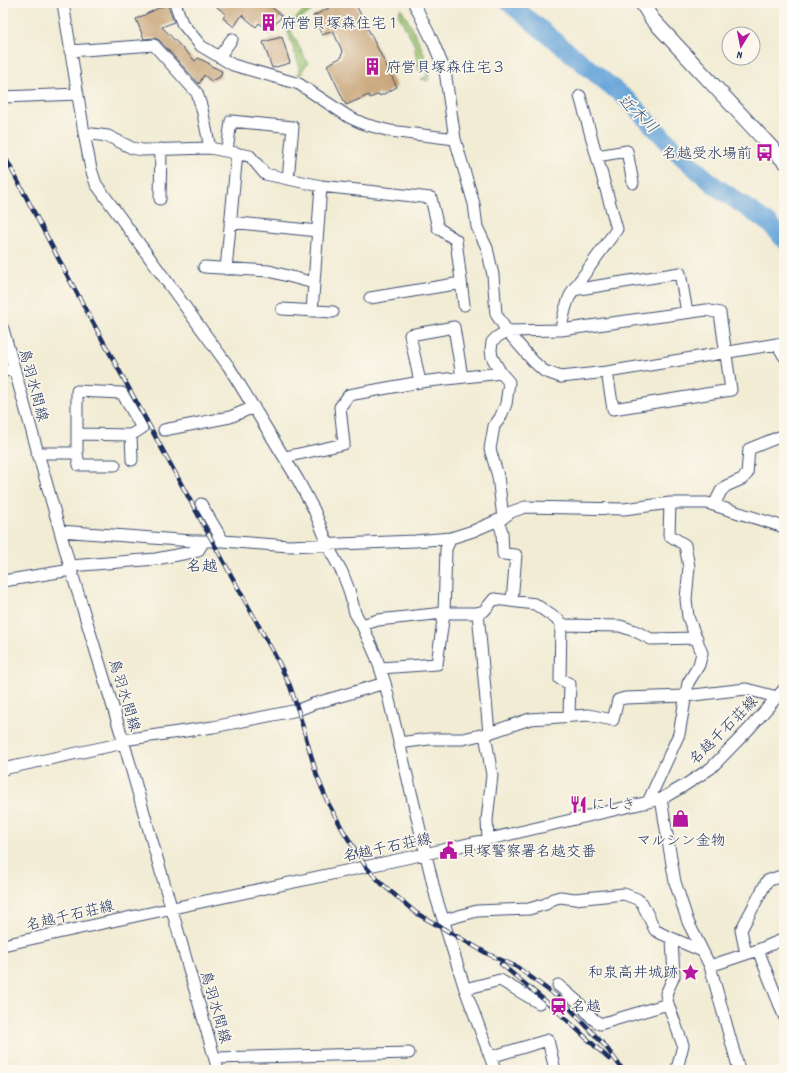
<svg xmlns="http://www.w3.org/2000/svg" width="787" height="1073" font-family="Dekko,'Klee One',sans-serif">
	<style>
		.green { fill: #99c16d; stroke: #5a7866 }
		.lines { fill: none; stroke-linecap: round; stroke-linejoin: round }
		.river { stroke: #68a5d9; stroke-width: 18 }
		.building { fill: #c8a57a }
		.minor-casing { stroke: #3b4b70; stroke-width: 13 }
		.major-casing { stroke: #3b4b70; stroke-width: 16 }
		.minor { stroke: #fff; stroke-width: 11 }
		.major { stroke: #fff; stroke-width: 14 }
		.rail-casing { stroke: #1b2f5e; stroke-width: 4.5 }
		.rail { stroke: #fbf7ec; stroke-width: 3; stroke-dasharray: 9; stroke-linecap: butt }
		.labels { text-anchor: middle; stroke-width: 3.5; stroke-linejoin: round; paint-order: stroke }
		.poi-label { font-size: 15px; fill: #1b2f5e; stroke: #fbf7ec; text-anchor: start }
		.street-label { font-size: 15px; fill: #1b2f5e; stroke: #fbf7ec }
		.water-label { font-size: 16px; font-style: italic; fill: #365889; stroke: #fbf7ec }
		.neighbourhood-label { font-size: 16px; fill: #1b2f5e; stroke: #fbf7ec }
	</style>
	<rect width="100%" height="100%" fill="#fbf7ec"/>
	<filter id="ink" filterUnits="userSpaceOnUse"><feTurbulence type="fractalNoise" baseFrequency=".025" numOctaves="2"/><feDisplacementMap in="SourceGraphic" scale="8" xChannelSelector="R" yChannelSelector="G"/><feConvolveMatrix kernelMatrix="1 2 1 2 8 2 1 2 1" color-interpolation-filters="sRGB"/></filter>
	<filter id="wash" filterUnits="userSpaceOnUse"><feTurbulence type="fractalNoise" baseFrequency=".012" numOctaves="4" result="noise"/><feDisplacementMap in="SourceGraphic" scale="16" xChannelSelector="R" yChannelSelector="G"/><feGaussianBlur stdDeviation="0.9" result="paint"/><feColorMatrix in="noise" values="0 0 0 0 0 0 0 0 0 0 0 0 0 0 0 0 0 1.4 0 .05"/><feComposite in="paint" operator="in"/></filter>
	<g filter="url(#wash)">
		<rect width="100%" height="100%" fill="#f2ecd4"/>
		<path class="green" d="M309 4 313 10 289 27 308 64 303 69 301 76H298L299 66 287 29 289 26Z
			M401 8C409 22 435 67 428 81L421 79 427 76V68L419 72 414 44 398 14Z"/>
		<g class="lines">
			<path class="river" d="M509 3 629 101 682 157 714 185 770 224 784 240"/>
		</g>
		<g id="blocks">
			<path class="building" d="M212 3H267L282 16 269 31 259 23 256 27 242 15 234 27 223 18 226 14Z
				M329 3H355L397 87 380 96 379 94 370 98 369 95 346 105 327 65 342 57 341 55 343 53 333 31 322 35 313 16 331 7Z
				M167 4 174 22 162 27 195 61 198 58 210 64 209 65 222 71 220 77 211 81 204 75 199 84 159 40 154 38 144 39 136 19Z
				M282 37 290 63 272 68 263 42Z"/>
		</g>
	</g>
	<g filter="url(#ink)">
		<use href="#blocks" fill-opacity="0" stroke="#3b4b70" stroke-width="1"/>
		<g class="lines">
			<defs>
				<path id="minor" d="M63 3 84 133 91 169 96 184 229 367 298 480 314 510 332 554 342 572 349 590 355 613 362 625 376 656 385 683 436 897 465 989 495 1070
					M175 3 182 23 201 46 233 65 299 84 349 117 364 124 390 131 455 139
					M414 3 433 42 445 71 455 139 474 204 477 227 487 248 493 275 496 314 507 331 533 361 544 371 561 377 607 372 777 344 784 356
					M70 51 154 45 197 93 202 109 210 148
					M219 57 232 39
					M3 97 78 94
					M84 133 108 136 132 148 142 150 210 148 250 156 265 174 321 186 431 198 438 228 456 240 464 305
					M227 151 231 121 293 127 288 179
					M597 156 627 151 633 183
					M160 199 161 149
					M230 222 318 231
					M204 267 269 271 314 283
					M226 269 237 153
					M573 290 617 229 580 96
					M370 298 461 283
					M282 309 333 312
					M312 311 321 186
					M3 329 71 570 123 740 218 1070
					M561 330C563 315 566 302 573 290L680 273 687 312
					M3 371 15 370
					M420 382 410 335 454 327 462 377
					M164 430 230 417 254 407
					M77 434 131 435 142 428 122 393 77 391V453L79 465H115
					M131 435 132 460
					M37 453H77
					M285 457 344 444 340 407 349 395 420 382 501 373
					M201 504 223 541
					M714 505 721 491 726 486 742 479 747 474 749 449 784 435
					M503 518 498 476 490 449 494 426 500 418 506 404 509 382 501 373 492 357 491 350 492 342 497 337 507 331 561 330 706 310 720 313 731 390 613 409 607 372
					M498 520 502 532 503 554 516 555 512 601
					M60 531 192 541H223L289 546 415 541 451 538 473 531 503 518 511 512 525 507 624 509 670 503H707L784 527
					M70 566 156 559 198 551 204 541
					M3 581 71 570
					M478 613 489 733
					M561 623 560 679 570 684 569 716
					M362 625 378 620 444 613H476L484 611 494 599 535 604 565 625 620 626 635 631 651 639 697 638
					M380 668 437 664 444 613 446 549 451 538
					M485 734 492 775 487 820 488 839
					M123 740 213 727 298 710 313 704 385 683
					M399 743 429 739H463L489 733 530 719 588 715 613 720 618 700 625 698 685 696 746 689 777 697
					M3 769 124 743
					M661 799 675 882 688 922 710 966 739 1070
					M648 802 679 734 688 683 699 665 702 653 688 617 686 599 689 567 685 545 669 535 670 503
					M444 920 477 911 529 909 546 904 553 899 560 897 575 899 624 894 637 899 642 903 655 930 662 934 702 951
					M3 945 131 917 425 854 661 799 682 787 711 768 749 729 784 689
					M758 950 784 1016
					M746 954 741 930 767 881 784 875
					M710 966 758 950 784 939
					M558 985 579 1003 592 1018 600 1024 668 1004 666 994 674 976 672 940
					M465 989 500 980 539 1003
					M668 1004 683 1045 677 1069
					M490 1057 548 1040 555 1070
					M215 1058 409 1053"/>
				<path id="major" d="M642 3 652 19 784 161"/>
			</defs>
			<use href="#minor" class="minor-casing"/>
			<use href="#major" class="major-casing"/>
			<use href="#minor" class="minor"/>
			<use href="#major" class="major"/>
			<defs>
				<path id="rail" d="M3 153 67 275 278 661 290 686 298 710 317 776 328 803 344 832 366 867 382 884 416 913 488 954 517 967 563 1001 606 1047 623 1070
					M501 964 555 1009 609 1059"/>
			</defs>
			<use href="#rail" class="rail-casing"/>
			<use href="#rail" class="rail"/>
		</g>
	</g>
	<defs>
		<symbol id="building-bare" viewBox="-9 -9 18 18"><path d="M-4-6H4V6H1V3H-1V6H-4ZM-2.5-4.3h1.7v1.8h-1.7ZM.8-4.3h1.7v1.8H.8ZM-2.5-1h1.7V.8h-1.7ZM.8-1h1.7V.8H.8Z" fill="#b5179e" stroke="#fbf7ec" stroke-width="2.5" paint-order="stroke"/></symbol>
		<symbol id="bus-bare" viewBox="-9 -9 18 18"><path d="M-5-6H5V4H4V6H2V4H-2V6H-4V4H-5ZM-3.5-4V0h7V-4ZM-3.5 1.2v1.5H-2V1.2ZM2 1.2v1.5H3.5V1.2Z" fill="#b5179e" stroke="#fbf7ec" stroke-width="2.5" paint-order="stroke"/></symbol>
		<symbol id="restaurant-bare" viewBox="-9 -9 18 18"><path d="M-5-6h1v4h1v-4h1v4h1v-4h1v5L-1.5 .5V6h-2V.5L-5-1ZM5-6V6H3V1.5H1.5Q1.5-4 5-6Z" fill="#b5179e" stroke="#fbf7ec" stroke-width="2.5" paint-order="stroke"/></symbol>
		<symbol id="shop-bare" viewBox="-9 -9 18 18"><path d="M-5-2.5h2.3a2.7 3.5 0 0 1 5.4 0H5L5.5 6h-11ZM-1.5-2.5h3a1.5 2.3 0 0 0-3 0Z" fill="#b5179e" stroke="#fbf7ec" stroke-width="2.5" paint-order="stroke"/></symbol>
		<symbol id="civic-bare" viewBox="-9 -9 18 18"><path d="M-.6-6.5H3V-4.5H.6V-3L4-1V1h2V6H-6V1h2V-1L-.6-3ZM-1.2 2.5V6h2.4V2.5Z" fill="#b5179e" stroke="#fbf7ec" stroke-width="2.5" paint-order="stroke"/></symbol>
		<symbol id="sight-bare" viewBox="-9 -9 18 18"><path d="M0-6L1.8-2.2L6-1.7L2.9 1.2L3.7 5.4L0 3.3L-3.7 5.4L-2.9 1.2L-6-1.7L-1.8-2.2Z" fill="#b5179e" stroke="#fbf7ec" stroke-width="2.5" paint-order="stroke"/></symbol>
		<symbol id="station-bare" viewBox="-9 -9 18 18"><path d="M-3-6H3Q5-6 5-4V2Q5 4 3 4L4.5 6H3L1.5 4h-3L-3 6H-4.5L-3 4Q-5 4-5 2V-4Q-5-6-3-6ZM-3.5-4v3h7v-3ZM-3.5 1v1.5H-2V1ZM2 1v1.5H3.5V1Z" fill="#b5179e" stroke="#fbf7ec" stroke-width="2.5" paint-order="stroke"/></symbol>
	</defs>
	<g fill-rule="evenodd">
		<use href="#building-bare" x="256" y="10" width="25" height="25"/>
		<use href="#building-bare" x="360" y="54" width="25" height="25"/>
		<use href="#bus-bare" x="752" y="140" width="25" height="25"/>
		<use href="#restaurant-bare" x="566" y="792" width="25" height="25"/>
		<use href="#shop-bare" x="668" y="806" width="25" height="25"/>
		<use href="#civic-bare" x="436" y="838" width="25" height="25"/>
		<use href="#sight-bare" x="678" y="960" width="25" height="25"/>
		<use href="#station-bare" x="546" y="994" width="25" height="25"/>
	</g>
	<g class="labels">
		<g class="poi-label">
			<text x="281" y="28">府営貝塚森住宅１</text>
			<text x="386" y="72">府営貝塚森住宅３</text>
			<text x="752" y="158" text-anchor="end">名越受水場前</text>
			<text x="591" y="809">にしき</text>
			<text x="681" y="845" text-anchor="middle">マルシン金物</text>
			<text x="461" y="856">貝塚警察署名越交番</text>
			<text x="678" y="977" text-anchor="end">和泉高井城跡</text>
			<text x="571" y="1011">名越</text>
		</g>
		<g class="street-label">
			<text transform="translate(34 385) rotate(75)" y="5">鳥羽水間線</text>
			<text transform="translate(125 695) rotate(73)" y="5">鳥羽水間線</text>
			<text transform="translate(723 730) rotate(-45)" y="5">名越千石荘線</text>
			<text transform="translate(387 847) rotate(-12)" y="5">名越千石荘線</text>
			<text transform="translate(70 915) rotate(-13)" y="5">名越千石荘線</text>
			<text transform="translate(216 1007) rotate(74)" y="5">鳥羽水間線</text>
		</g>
		<g class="water-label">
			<text transform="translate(639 113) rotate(44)" y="6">近木川</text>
		</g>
		<g class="neighbourhood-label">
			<text x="202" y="571">名越</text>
		</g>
	</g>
	<rect width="787" height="1073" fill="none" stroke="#fbf7ec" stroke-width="16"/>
	<g transform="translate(741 46) rotate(190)"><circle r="19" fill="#fbf7ec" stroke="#a1a7b3"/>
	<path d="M0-3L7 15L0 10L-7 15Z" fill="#b5179e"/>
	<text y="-6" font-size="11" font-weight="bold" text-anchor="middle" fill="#1b2f5e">N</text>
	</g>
</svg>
